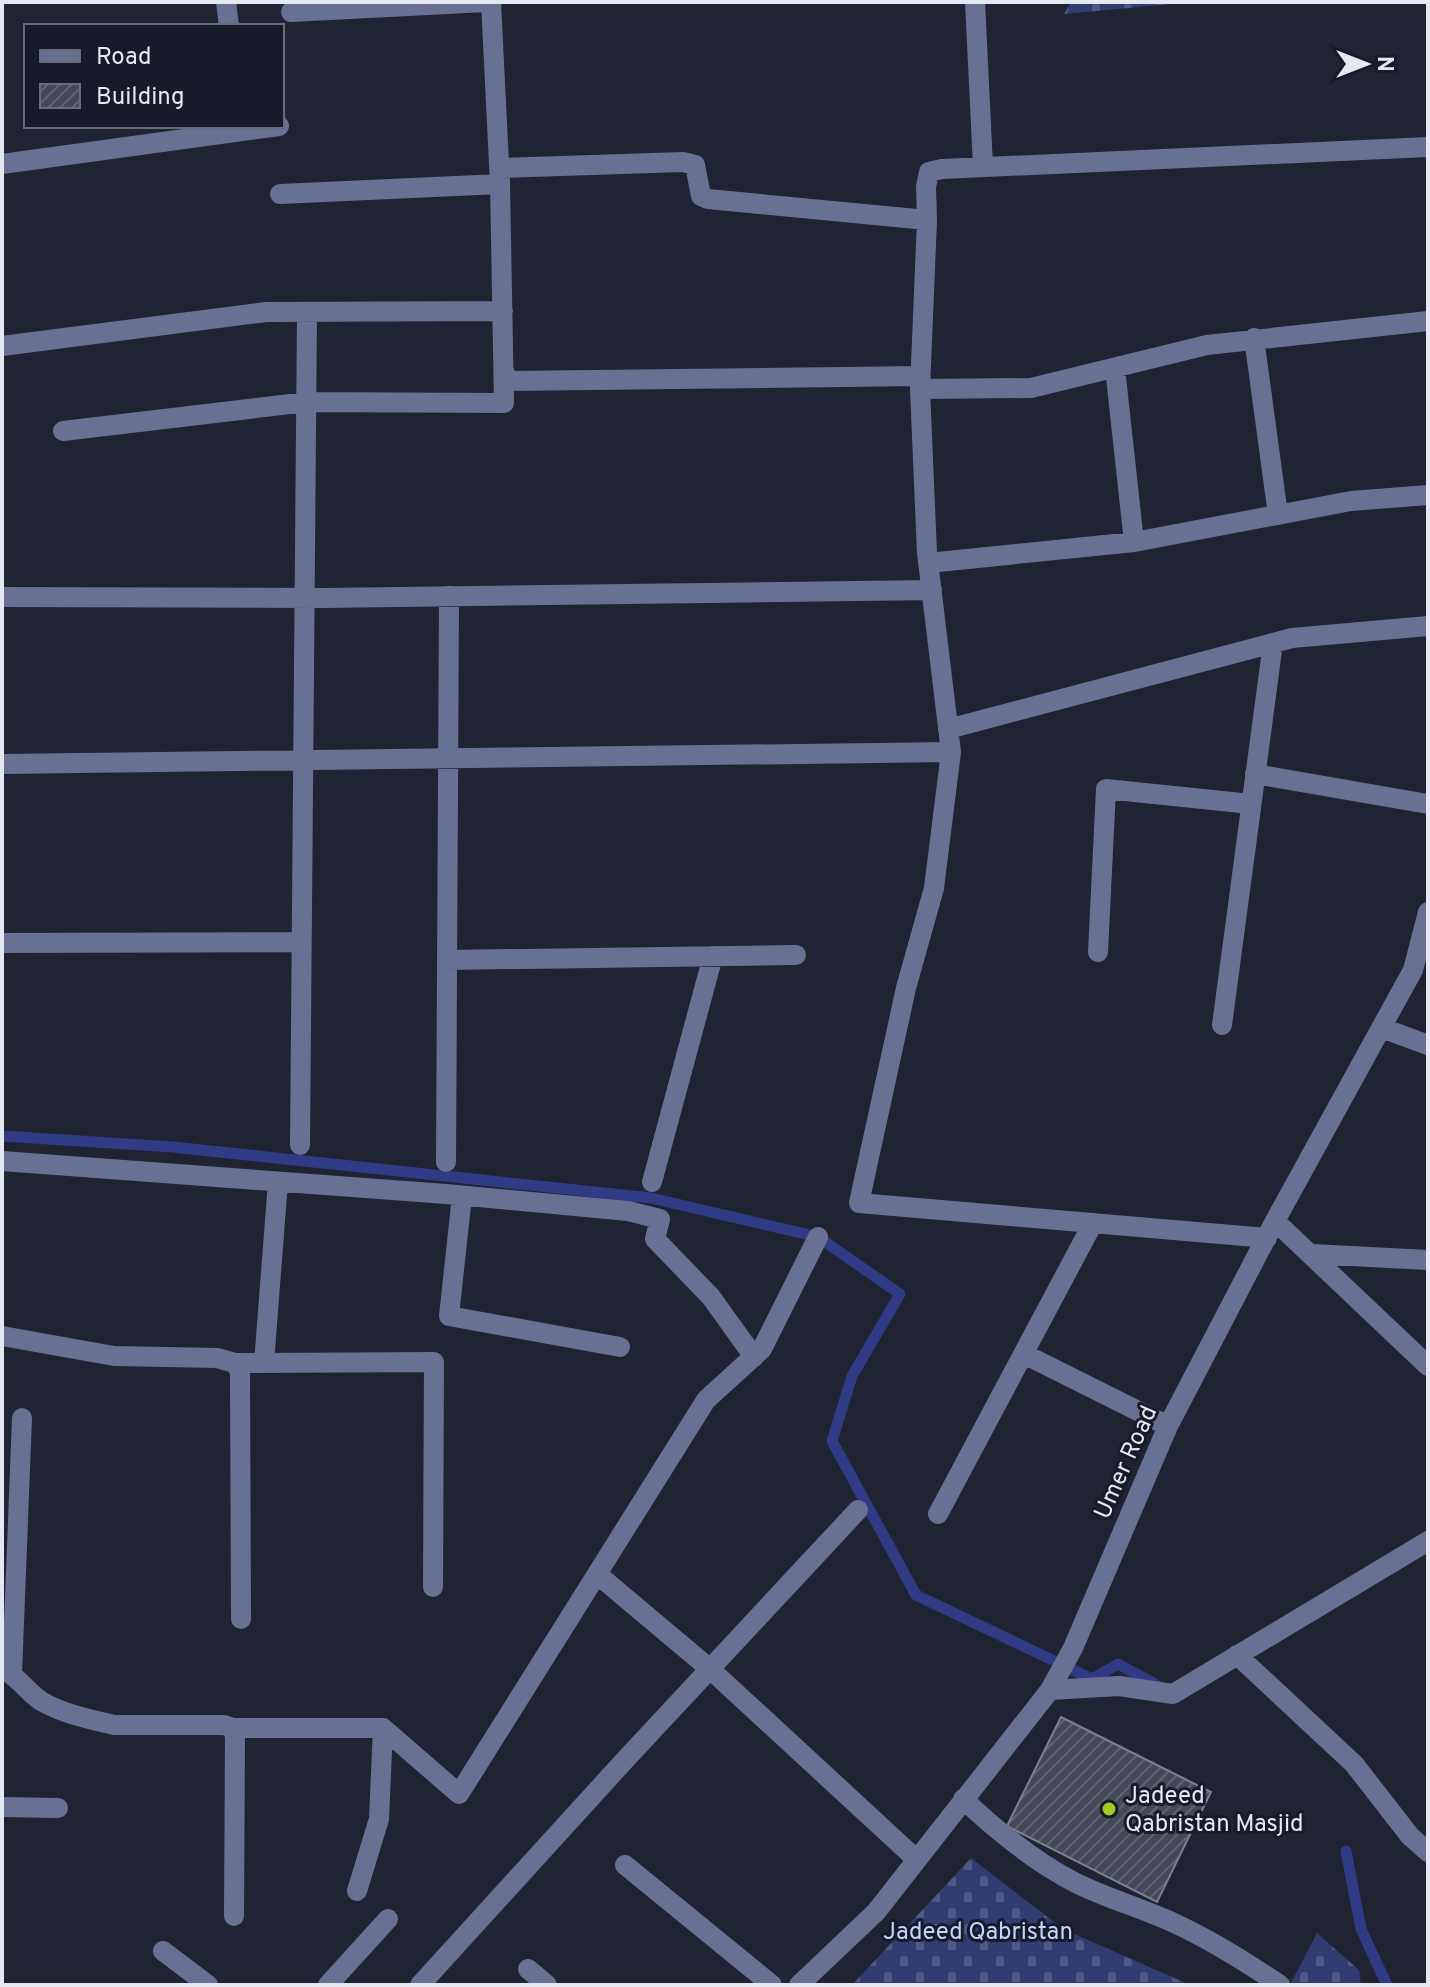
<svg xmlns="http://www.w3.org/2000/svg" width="1430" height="1987" font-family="Overpass,sans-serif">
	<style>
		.cemetery { fill: url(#cemetery-stones) }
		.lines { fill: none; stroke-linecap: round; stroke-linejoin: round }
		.stream { stroke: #303b85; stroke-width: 11 }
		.building { fill: url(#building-hatch); stroke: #7c8192; stroke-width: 2 }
		.minor { stroke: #687194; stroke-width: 20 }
		.poi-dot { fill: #a3c927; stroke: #171a28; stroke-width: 3 }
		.labels { text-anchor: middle; stroke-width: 6; stroke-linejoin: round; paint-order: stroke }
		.street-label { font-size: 24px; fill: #e5e8f1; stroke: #171a28 }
		.poi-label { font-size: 24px; fill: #e5e8f1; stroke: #171a28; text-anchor: start }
		.park-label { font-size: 24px; fill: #c6d3fe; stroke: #171a28 }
	</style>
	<defs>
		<pattern id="cemetery-stones" width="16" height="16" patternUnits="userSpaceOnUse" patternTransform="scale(2)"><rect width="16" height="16" fill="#313c70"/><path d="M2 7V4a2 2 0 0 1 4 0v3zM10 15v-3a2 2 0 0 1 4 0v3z" fill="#4f5885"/></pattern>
		<pattern id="building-hatch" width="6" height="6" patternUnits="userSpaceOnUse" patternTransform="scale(2)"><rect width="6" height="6" fill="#444857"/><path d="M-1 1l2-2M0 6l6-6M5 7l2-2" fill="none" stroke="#5f6270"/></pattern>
	</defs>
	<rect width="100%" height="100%" fill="#202432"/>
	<path class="cemetery" d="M1071 2H1193L1064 14Z
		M971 1858 1063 1929 1190 1985H852Z
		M1317 1933 1359 1970 1361 1985H1290Z"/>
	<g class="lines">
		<path class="stream" d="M2 1136 173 1147 651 1198 818 1237 900 1294 852 1376 832 1441 916 1595 1092 1679 1118 1664 1157 1685
			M1346 1851 1361 1929 1387 1985"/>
	</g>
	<path class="building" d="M1061 1717 1211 1792 1157 1902 1007 1826Z"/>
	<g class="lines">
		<path class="minor" d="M226 2 229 26
			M975 2 983 166
			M291 12 486 2
			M2 164 279 126
			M499 168 683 162 695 165 701 196 708 199 927 220
			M280 194 500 184
			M1254 338 1278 515
			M2 346 266 312 503 311
			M1115 368 1134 542
			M505 373V381L920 376
			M920 389 1031 388 1207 345 1428 321
			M63 431 307 402 504 403 500 184 491 2
			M928 563 1134 542 1351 501 1428 495
			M2 597 324 598 932 590
			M948 729 1292 638 1428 626
			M2 764 951 752
			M1255 774 1428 804
			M2 943 301 942
			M1098 952 1106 789 1251 804
			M447 960 796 955
			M1222 1025 1273 643
			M1382 1028 1428 1045
			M300 1145 307 312
			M2 1161 446 1194 628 1211 660 1219 655 1239 711 1297 754 1357
			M446 1162 449 596
			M652 1182 713 956
			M462 1196 449 1316 620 1347
			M1275 1221 1428 1366
			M818 1237 762 1349 706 1400 597 1574 710 1669 916 1859
			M1267 1238 859 1203 906 988 934 888 951 752 927 553 920 389 927 220 926 187 929 172 942 169 1428 147
			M1312 1254 1428 1260
			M2 1336 114 1356 217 1358 235 1363 240 1372 241 1619
			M1024 1354 1168 1426
			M235 1363 434 1362 433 1587
			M264 1363 278 1182
			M938 1514 1093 1223
			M1237 1655 1354 1764 1410 1836 1428 1852
			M2 1669C18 1676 27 1692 41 1701 63 1714 89 1719 114 1725H224L233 1728 235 1737 234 1916
			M12 1674 22 1418
			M1050 1690 1119 1686 1173 1694 1428 1541
			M233 1728H383L459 1794 597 1574
			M963 1799C997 1831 1035 1862 1076 1883 1108 1899 1142 1908 1174 1923 1211 1940 1246 1962 1280 1985
			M2 1807 58 1808
			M625 1865 772 1985
			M357 1891 379 1819 383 1728
			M163 1951 208 1985
			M528 1969 547 1985
			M328 1985 388 1919
			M420 1985 624 1761 858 1510
			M799 1985 876 1912 1050 1690 1073 1648 1168 1426 1275 1221 1413 970 1428 912"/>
	</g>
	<circle class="poi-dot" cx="1109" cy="1809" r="8"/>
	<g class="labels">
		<g class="street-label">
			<text transform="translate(1125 1462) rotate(-66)" y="8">Umer Road</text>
		</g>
		<g class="poi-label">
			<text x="1125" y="1803">Jadeed<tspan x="1125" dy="28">Qabristan Masjid</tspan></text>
		</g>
		<g class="park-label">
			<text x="978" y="1939">Jadeed Qabristan</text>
		</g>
	</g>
	<rect width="1430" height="1987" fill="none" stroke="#e5e8f1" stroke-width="8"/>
	<rect x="24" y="24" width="260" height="104" fill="#171a28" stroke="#696c78" stroke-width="2"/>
	<rect x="40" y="50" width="40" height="12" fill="#687194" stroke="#696c78" stroke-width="2"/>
	<text x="96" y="64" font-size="24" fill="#e5e8f1">Road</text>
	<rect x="40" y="84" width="40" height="24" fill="url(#building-hatch)" stroke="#696c78" stroke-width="2"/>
	<text x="96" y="104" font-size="24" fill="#e5e8f1">Building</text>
	<g transform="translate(1366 64) rotate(90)" stroke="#171a28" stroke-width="6" paint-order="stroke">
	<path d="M0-6L14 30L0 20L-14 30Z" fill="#e5e8f1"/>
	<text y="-12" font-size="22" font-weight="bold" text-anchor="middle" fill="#e5e8f1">N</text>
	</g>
</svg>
